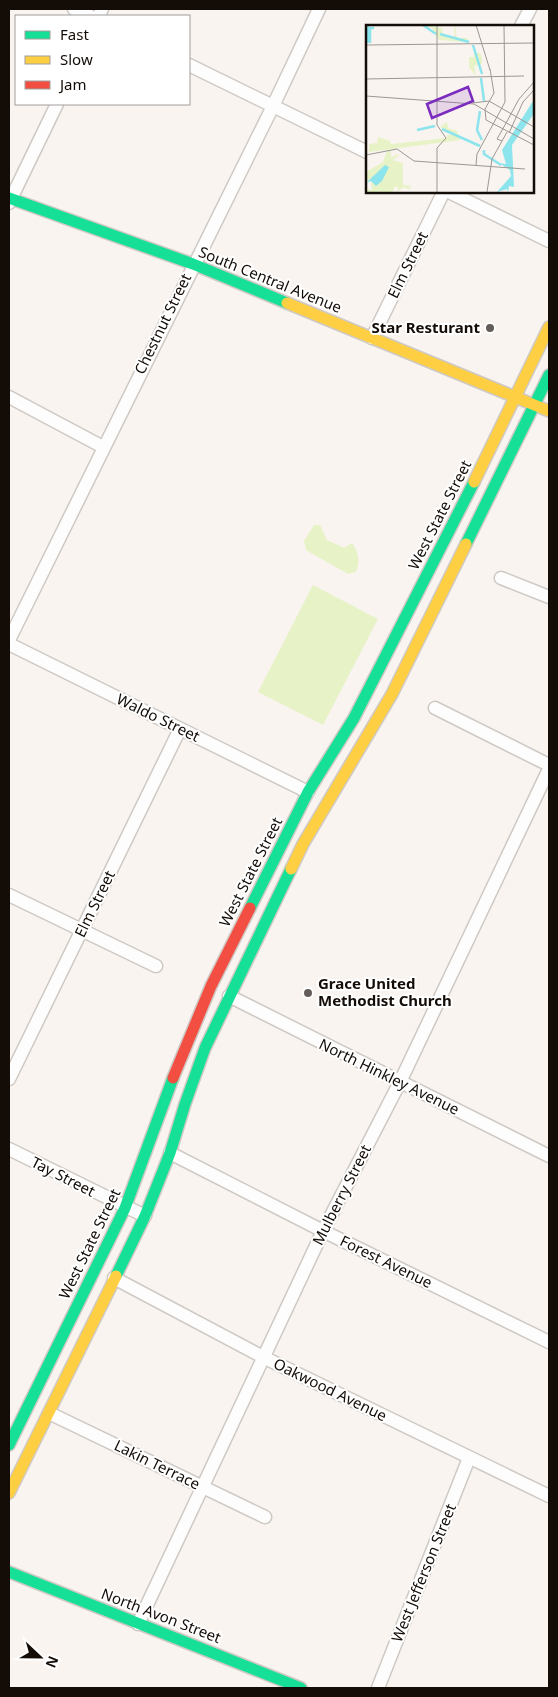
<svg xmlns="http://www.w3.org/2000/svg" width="558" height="1697" font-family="'Noto Sans',sans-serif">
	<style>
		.green { fill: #e7f3c6 }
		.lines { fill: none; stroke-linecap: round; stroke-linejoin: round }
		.street-casing { stroke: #cfc9c3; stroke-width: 15 }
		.fast-casing { stroke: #cfc9c3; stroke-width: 14 }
		.slow-casing { stroke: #cfc9c3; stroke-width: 14 }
		.jam-casing { stroke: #cfc9c3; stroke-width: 14 }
		.street { stroke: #fefdfd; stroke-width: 12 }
		.fast { stroke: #16e098; stroke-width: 11 }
		.slow { stroke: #ffcf43; stroke-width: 11 }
		.jam { stroke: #f24e42; stroke-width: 11 }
		.poi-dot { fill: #645d59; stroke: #fff; stroke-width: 2 }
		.labels { text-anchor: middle; stroke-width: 4; stroke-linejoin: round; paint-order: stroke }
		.street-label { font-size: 15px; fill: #140c07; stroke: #fff }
		.poi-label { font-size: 15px; font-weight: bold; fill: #140c07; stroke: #fff; text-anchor: end }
		.inset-river { fill: none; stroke: #8ce4ec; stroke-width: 2.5 }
		.inset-road { fill: none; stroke: #9d9793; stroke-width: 1 }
		.view { fill: #7b2cbf; fill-opacity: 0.15; stroke: #7b2cbf; stroke-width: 2.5 }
		.inset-edge { fill: none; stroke: #140c07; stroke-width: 2.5 }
	</style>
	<rect width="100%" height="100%" fill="#f9f4f0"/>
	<path class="green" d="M314 525H320L327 540 344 548 352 543C359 552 360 562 356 572L348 574 306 550 304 541Z
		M313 585 378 619 323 725 258 692Z"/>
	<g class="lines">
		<defs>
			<path id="street" d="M74 9 90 16
				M99 16 102 9
				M521 26 530 9
				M189 65 367 152
				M447 191 549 241
				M9 203 57 104
				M372 338 444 191
				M9 397 103 447
				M501 578 549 597
				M9 640 273 106 319 9
				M9 644 308 792
				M435 708 549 765
				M9 895 156 966
				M229 996 549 1156
				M9 1079 180 729
				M9 1149 145 1216
				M170 1153 323 1231 549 1342
				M114 1278 263 1357 549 1496
				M49 1413 265 1517
				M138 1624 323 1231 400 1082 549 769
				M378 1688 469 1458"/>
			<path id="fast" d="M9 198 193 264 287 303
				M466 544 549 375
				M250 908 308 792 354 718 474 482
				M116 1276 145 1216 170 1153 185 1104 205 1048 291 869
				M9 1445 125 1208 173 1078
				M9 1572 301 1688"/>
			<path id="slow" d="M287 303 549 411
				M474 482 549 327
				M291 869 303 844 392 694 466 544
				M9 1493 116 1276"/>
			<path id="jam" d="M173 1078 211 986 250 908"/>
		</defs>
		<use href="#street" class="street-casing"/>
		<use href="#fast" class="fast-casing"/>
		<use href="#slow" class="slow-casing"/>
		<use href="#jam" class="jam-casing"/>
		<use href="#street" class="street"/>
		<use href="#fast" class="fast"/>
		<use href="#slow" class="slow"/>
		<use href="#jam" class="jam"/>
	</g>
	<g class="poi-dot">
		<circle cx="490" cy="328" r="5"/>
		<circle cx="308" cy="993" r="5"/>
	</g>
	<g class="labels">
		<g class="street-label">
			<text transform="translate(408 265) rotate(-64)" y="5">Elm Street</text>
			<text transform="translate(270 280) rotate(22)" y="5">South Central Avenue</text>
			<text transform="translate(163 324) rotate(-64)" y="5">Chestnut Street</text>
			<text transform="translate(440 515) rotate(-63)" y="5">West State Street</text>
			<text transform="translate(158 718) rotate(26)" y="5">Waldo Street</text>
			<text transform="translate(251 872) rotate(-63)" y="5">West State Street</text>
			<text transform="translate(95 904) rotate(-64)" y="5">Elm Street</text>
			<text transform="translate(389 1077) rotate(26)" y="5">North Hinkley Avenue</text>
			<text transform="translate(63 1177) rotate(27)" y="5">Tay Street</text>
			<text transform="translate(342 1195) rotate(-63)" y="5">Mulberry Street</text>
			<text transform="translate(90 1244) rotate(-64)" y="5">West State Street</text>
			<text transform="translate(386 1262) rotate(26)" y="5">Forest Avenue</text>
			<text transform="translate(330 1390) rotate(26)" y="5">Oakwood Avenue</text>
			<text transform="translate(157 1465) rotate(26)" y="5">Lakin Terrace</text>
			<text transform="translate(424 1573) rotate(-68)" y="5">West Jefferson Street</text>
			<text transform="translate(161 1616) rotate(21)" y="5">North Avon Street</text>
		</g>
		<g class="poi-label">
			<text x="480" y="333">Star Resturant</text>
			<text x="318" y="989" text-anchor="start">Grace United<tspan x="318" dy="17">Methodist Church</tspan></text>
		</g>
	</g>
	<g transform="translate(366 25)">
		<rect width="168" height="168" fill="#f9f4f0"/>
		<path d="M57 0 76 3 77 9 86 13H89L88 0H89L91 13H102V17L73 15 66 3ZM108 28H114L116 33V39L108 41 110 51 103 42V32H108ZM81 97 82 103 91 106 94 115 3 127V119L11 118 12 112 24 116 25 119 81 113V110H88L84 107 92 110 74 102ZM29 125 30 131 36 128 27 135 37 138V160L48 161 43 162 44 165 38 162 31 167 32 162H28L27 167H0V164L6 165 5 155 0 156V147L17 137 21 126H25V132L29 131Z" fill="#e7f3c6"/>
		<path d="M167 76V90L146 120 148 162 143 161 142 167 141 164 131 167 145 151 144 145 133 138 140 139 136 125ZM19 140 23 142 16 156 10 161 5 156 0 158Z" fill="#8ce4ec"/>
		<path class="inset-river" d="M2 0V18M57 0 70 9M74 9 103 17M4 18V3H8M107 20 116 49M115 53 118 76M114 86 111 105 116 115M76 104 114 121M51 105 69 101M118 125V129L135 140"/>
		<path class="inset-road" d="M71 0V100L80 113 71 123V167M110 0 124 45M0 20 168 18M124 44 128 68 119 84 120 95 168 120M0 54 158 51M0 71 108 79 168 114M106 78 123 76 168 102M143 108 157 77 168 65M136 116 131 114 139 100 153 74 168 57M0 130 31 124 48 136 159 144M110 140 111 129 139 77 138 0M121 167 126 134 141 107"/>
		<path class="view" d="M102 62 107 76 66 93 61 79Z"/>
		<rect width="168" height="168" class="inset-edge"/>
	</g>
	<rect width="558" height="1697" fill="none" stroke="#140c07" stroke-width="20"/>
	<rect x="15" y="15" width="175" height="90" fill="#ffffff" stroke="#a19e9c"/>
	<rect x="25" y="31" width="25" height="8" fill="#16e098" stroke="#a19e9c"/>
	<text x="60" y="40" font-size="15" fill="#140c07">Fast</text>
	<rect x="25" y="56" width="25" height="8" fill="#ffcf43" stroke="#a19e9c"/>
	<text x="60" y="65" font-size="15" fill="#140c07">Slow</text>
	<rect x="25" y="81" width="25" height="8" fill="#f24e42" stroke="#a19e9c"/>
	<text x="60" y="90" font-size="15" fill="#140c07">Jam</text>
	<g transform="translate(40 1657) rotate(112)" stroke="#ffffff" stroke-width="4" paint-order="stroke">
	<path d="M0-4L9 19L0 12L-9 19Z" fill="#140c07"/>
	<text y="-8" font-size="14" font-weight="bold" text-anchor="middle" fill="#140c07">N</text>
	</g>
</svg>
